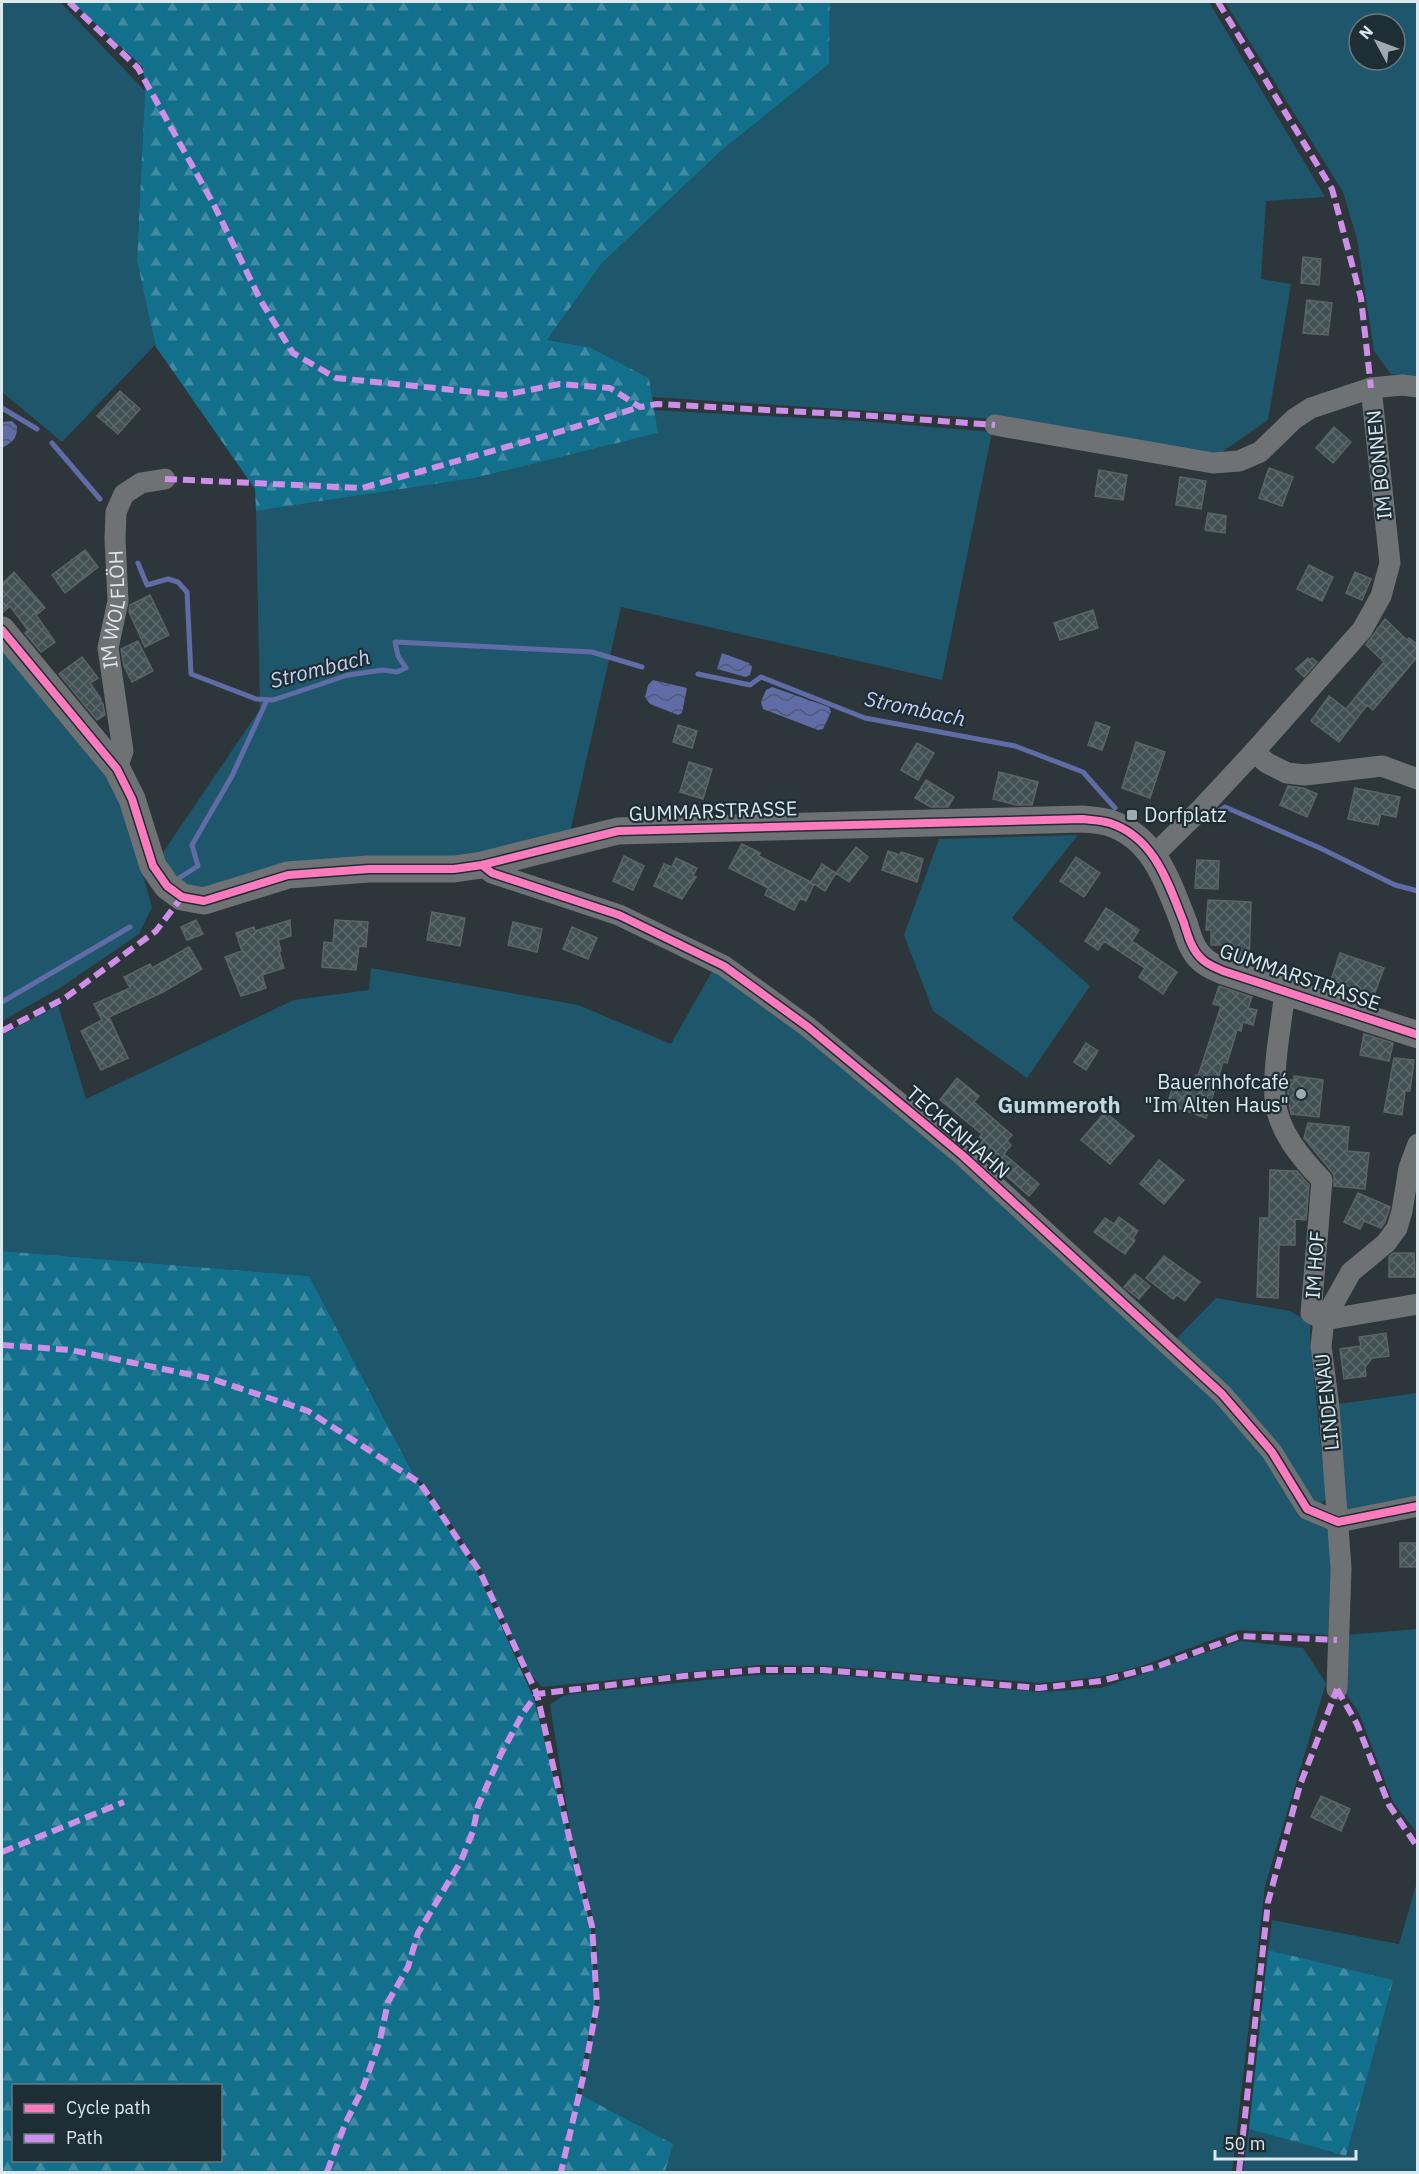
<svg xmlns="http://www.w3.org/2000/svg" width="1419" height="2174" font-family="'IBM Plex Sans',sans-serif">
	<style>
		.grass { fill: #1e576b; fill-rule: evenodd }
		.forest { fill: url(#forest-firs); fill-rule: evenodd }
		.water { fill: url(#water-waves) }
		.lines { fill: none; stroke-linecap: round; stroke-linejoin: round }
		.stream { stroke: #606ca5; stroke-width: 5 }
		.building { fill: url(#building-cross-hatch); stroke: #5b6365; stroke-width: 1.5 }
		.minor { stroke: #6f7274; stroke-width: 21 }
		.tertiary { stroke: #6f7274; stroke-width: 27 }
		.quiet { stroke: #ce8fe9; stroke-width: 6; stroke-dasharray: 12 6; stroke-linecap: butt }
		.cycleway-casing { stroke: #1d2e35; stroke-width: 11 }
		.cycleway { stroke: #fd7abc; stroke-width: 8 }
		.poi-dot { fill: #9faaae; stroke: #1d2e35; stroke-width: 2 }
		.labels { text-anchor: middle; stroke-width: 4.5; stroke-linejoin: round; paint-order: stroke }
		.street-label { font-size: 20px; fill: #dde8ed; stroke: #1d2e35 }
		.poi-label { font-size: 20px; fill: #dde8ed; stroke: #1d2e35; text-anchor: start }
		.water-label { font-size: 21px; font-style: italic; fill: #c9d1f6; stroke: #1d2e35 }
		.quarter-label { font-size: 22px; font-weight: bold; fill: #c2d7e0; stroke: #1d2e35 }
	</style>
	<defs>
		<pattern id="forest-firs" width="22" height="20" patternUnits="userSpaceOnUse" patternTransform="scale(1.5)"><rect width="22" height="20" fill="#13708d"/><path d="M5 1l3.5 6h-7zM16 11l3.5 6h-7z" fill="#408ba3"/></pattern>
		<pattern id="water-waves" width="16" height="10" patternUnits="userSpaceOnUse" patternTransform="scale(1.5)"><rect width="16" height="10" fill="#606ca5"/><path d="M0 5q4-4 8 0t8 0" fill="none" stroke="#515976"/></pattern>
		<pattern id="building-cross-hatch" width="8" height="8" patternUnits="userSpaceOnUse" patternTransform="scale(1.5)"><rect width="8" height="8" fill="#425154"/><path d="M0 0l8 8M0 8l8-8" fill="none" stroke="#5d6a6d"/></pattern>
	</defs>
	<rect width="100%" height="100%" fill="#2d363a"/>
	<path class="grass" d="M2 2H60L145 91 137 261 156 344 62 442 2 392Z
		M830 2H1209L1325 197 1266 201 1261 279 1291 284 1268 420 1219 454 995 419 652 397 649 378 589 347 547 340 602 263 722 150 829 64Z
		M1225 2H1417V378L1391 374 1374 351 1357 239 1343 192ZM1359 24H1395V60H1359Z
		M653 410 860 421 992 432 942 680 621 607 570 832 463 857 206 891 178 883 160 857 260 709 256 511 475 478 658 433Z
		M2 645 120 794 152 907 139 934 60 988 2 1021Z
		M1078 835 1012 918 1090 986 1027 1078 933 1011 904 935 939 839Z
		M371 968 578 1005 671 1044 714 968 805 1032 954 1159 1218 1397 1266 1457 1299 1517 1332 1529 1328 1635 1239 1630 1139 1667 1098 1677 1041 1683 826 1666 759 1665 543 1687C518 1669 498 1599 481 1570 463 1540 442 1511 422 1482L416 1479 309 1276 2 1251V1035L58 1005 86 1099 294 1000 369 990Z
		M1216 1298 1290 1311 1310 1323V1338L1326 1498 1320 1505 1312 1504 1228 1389 1177 1338Z
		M1417 1393V1499L1346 1512 1339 1404Z
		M1417 1629V1833L1393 1802 1359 1713 1343 1689 1345 1635Z
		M1240 1641 1303 1648 1326 1683 1265 1886 1232 2172H665L672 2144 581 2096 599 2001 595 1925 572 1839 550 1705C560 1696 568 1694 580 1693L755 1675 824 1674 1040 1692 1101 1688Z
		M1417 1882V2172H1243L1249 2129 1346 2156 1392 1980 1268 1950 1272 1920 1399 1944Z"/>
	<path class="forest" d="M72 2H830L829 64 722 150 602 263 547 340 589 347 649 378 658 433 475 478 256 511 255 489 156 347 137 261 145 91 143 67Z
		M2 1251 309 1276 418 1483 477 1572 534 1699 591 1928 595 2002 577 2093 673 2144 665 2172H2ZM14 2086H220V2160H14Z
		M1268 1950 1393 1980 1346 2156 1249 2129Z"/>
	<path class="water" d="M12 421 17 426C17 439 13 442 2 448V422Z
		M722 653 749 663 752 667 750 675 746 677 717 669Z
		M653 680 687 688 682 713 678 715 650 704 645 697 648 685Z
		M772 687 829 707 831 712 823 729 818 730 763 709 761 702 766 690Z"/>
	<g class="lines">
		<path class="stream" d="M2 408 37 429
			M52 443 100 499
			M138 563 147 585 168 579 178 582 187 592 191 674 256 699 273 700 348 675 383 670 397 672 406 668 398 656 395 642 592 652 642 667
			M698 674 750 685 761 677 865 718 1015 746 1083 772 1115 808
			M1209 817 1225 807 1320 848 1395 885 1418 891
			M176 880 198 866 192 845 232 776 267 700
			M2 1002 130 927"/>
	</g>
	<path class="building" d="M1303 257 1321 259 1319 285 1301 283Z
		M1307 300 1332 303 1328 335 1303 333Z
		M120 391 140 409 118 434 97 416Z
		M1334 427 1351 442 1333 463 1316 448Z
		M1269 468 1293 477 1282 506 1259 498Z
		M1099 470 1127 475 1123 500 1095 496Z
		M1180 477 1206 481 1201 509 1176 505Z
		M1208 513 1226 516 1225 533 1205 530Z
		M85 550 98 567 65 593 52 575Z
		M1309 565 1333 577 1322 601 1297 589Z
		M14 572 45 608 36 615 55 642 41 652 25 633 28 630 10 606 2 613V584Z
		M1355 572 1371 579 1362 600 1346 593Z
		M150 595 169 635 145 647 129 612 130 605Z
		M1093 610 1098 628 1060 640 1054 623Z
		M1385 619 1407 640 1409 638 1418 645V656L1373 710 1367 705 1339 742 1311 721 1329 696 1346 709 1384 662 1366 645Z
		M138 641 153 671 132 682 124 666 121 649Z
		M82 657 98 678 90 683 101 699 100 700 103 704 105 715 97 720 59 674Z
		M1308 658 1310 660 1312 658 1317 662 1304 677 1296 669Z
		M1096 722 1110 727 1102 750 1088 745Z
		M678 725 697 731 692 748 673 742Z
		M1136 742 1165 752 1150 798 1122 788Z
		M917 743 934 753 918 780 901 770Z
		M689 762 712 769 703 799 680 792Z
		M999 772 1038 782 1032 805H1016L993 799Z
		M926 780 954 797 948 807H931L915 798Z
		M1288 786 1303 788 1317 794 1307 817 1280 805Z
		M1355 788 1400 797 1396 817 1381 814 1378 825 1348 819Z
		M742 844 760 853 759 856 811 882 822 864 836 873 825 891 814 884 806 901 800 898 794 910 765 895 768 888 729 868Z
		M856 847 868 857 849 882 836 873Z
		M888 851 900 855 901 852 923 859 917 882 882 870Z
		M624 856 644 866 633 890 613 881Z
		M1076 857 1100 873 1084 897 1060 881Z
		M676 858 697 868 693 876 696 877 682 899 654 886 664 864 672 867Z
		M1197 860 1219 861 1218 889 1195 888Z
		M1208 900 1251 902 1249 963 1224 954V945H1211V930H1206Z
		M1106 908 1139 930 1132 941 1177 972 1163 994 1139 977 1145 968 1104 941 1098 950 1085 941Z
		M432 912 465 918 460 946 427 940Z
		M196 920 203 934 187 940 181 927Z
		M290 920 291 936 278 940 281 951H279L284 968 262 975 266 988 241 996 225 957 242 951 236 933 254 927 255 931Z
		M335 920 368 922 366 947 359 946 356 970 322 967 324 942 333 943Z
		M513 922 542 929 537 952 508 945Z
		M572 927 597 938 588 959 563 949Z
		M189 947 202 969 163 992 109 1017 128 1058 101 1070 81 1031 102 1020 94 1004 130 988 124 977 150 964 152 968Z
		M1340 953 1384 968 1374 995 1331 980Z
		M1219 986 1252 997 1248 1008 1257 1010 1253 1025 1243 1022 1241 1031 1237 1030 1227 1063 1223 1062 1206 1118 1167 1104 1173 1087 1190 1093 1196 1075 1198 1076 1221 1006 1213 1004Z
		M1364 1034 1393 1043 1389 1061 1360 1055Z
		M1086 1043 1098 1051 1086 1070 1074 1062Z
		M1394 1058 1414 1060 1410 1091H1405L1402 1115 1384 1112Z
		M1294 1076 1323 1080 1319 1117 1291 1114 1288 1097V1080H1294Z
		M957 1078 979 1096 974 1102 1012 1135 1007 1141 1011 1145 1004 1154 1039 1184 1029 1196 980 1153 982 1150 975 1143 982 1134 940 1100Z
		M1105 1112 1134 1136 1110 1164 1081 1140Z
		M1308 1123 1349 1127 1347 1151 1369 1153 1365 1189 1334 1186V1176L1332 1172 1304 1138Z
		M1159 1160 1184 1180 1164 1204 1140 1184Z
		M1270 1170 1297 1171 1309 1185 1306 1220 1295 1219V1245H1279L1278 1298 1257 1297 1260 1218H1269Z
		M1358 1193 1390 1207 1385 1222 1381 1228 1364 1221 1360 1229 1344 1222Z
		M1119 1217 1138 1231 1133 1238 1135 1240 1125 1254 1094 1232 1105 1218 1114 1224Z
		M1393 1253H1414L1415 1277H1389V1257Z
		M1164 1256 1200 1282 1185 1301 1177 1295 1173 1299 1146 1278Z
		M1135 1274 1150 1286 1139 1299 1124 1287Z
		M1386 1333 1389 1356 1372 1358 1365 1367 1366 1376 1344 1379 1340 1349 1361 1346 1359 1337Z
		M1400 1543H1418V1567H1400Z
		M1321 1796 1350 1809 1341 1831 1311 1817Z"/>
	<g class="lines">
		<g class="minor">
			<path d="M995 425 1213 463 1239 461 1260 452 1294 419 1311 408 1371 388 1402 385 1418 387"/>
			<path d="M1254 752 1267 763 1287 773 1305 775 1382 766 1418 779"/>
			<path id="s1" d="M117 769 123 751 108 648 118 601 115 539 116 512 124 494 141 483 165 479"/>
			<path d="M1154 855 1200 810 1254 752 1362 630 1381 596 1390 563 1371 388"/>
			<path d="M482 865 492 873 619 915 724 966 808 1027 962 1155 1222 1394 1272 1452 1307 1509 1338 1522 1418 1506"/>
			<path d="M1285 992C1281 1025 1273 1065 1275 1098 1277 1130 1301 1158 1322 1180L1311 1313 1324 1320 1418 1304"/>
			<path d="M1337 1689 1341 1568 1329 1407 1321 1346 1324 1320 1351 1272 1386 1243 1397 1228 1402 1211 1409 1168 1418 1144"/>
		</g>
		<path class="tertiary" d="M2 630 117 769 132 799 153 866 167 886 182 897 204 901 288 875 369 869H454L482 865 618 831 1082 819C1091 820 1101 820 1110 823 1155 838 1168 883 1184 923 1188 936 1192 951 1203 960 1208 965 1217 968 1223 971L1418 1035"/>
		<path class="quiet" d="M69 2 138 68 214 205 261 301 293 353 336 378 504 395 560 384 610 388 640 407 657 404 860 415 995 425
			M1218 2 1332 189 1361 298 1371 388
			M165 479 362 488 552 434 640 407
			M2 1031 65 998 156 931 182 897
			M2 1345 71 1350 212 1379 308 1411 420 1483 480 1572 537 1694 570 1841 592 1926 597 2004 585 2069 561 2172
			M1337 1689 1357 1724 1389 1805 1418 1848
			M2 1852 124 1802
			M327 2172 345 2124 363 2088 380 2040 388 2002 408 1967 418 1933 461 1861 473 1831 478 1806 501 1754 523 1713 537 1694 684 1676 757 1670H823L1039 1688 1101 1681 1158 1666 1240 1636 1337 1640
			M1239 2172 1268 1902 1300 1785 1337 1689"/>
		<defs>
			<path id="cycleway" d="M2 630 117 769 132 799 153 866 167 886 182 897 204 901 288 875 369 869H454L482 865 618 831 1082 819C1091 820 1101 820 1110 823 1155 838 1168 883 1184 923 1188 936 1192 951 1203 960 1208 965 1217 968 1223 971L1418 1035
				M482 865 492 873 619 915 724 966 808 1027 962 1155 1222 1394 1272 1452 1307 1509 1338 1522 1418 1506"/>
		</defs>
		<use href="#cycleway" class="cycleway-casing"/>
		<use href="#cycleway" class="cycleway"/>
	</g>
	<g class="poi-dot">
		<rect x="1126" y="809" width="12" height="12" rx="3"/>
		<circle cx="1301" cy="1094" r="6"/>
	</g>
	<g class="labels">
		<g class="street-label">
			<text transform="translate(1379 465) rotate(-96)" y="7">IM BONNEN</text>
			<text dy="7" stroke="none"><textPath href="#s1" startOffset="162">IM WOLFLÖH</textPath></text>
			<text transform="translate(713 811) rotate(-2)" y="7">GUMMARSTRASSE</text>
			<text transform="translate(1300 977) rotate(19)" y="7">GUMMARSTRASSE</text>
			<text transform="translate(958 1132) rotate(41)" y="7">TECKENHAHN</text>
			<text transform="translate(1315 1265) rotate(-86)" y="7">IM HOF</text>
			<text transform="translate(1327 1402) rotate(-96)" y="7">LINDENAU</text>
		</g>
		<g class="poi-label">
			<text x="1144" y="822">Dorfplatz</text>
			<text x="1289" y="1089" text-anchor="end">Bauernhofcafé<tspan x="1289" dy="23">"Im Alten Haus"</tspan></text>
		</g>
		<g class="water-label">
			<text transform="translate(320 669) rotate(-14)" y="7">Strombach</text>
			<text transform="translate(915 709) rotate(12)" y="7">Strombach</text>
		</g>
		<g class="quarter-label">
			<text x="1059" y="1113">Gummeroth</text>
		</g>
	</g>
	<rect width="1419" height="2174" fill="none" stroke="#dde8ed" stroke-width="6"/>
	<rect x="12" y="2084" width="210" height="78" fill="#1d2e35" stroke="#6a787f" stroke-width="1.5"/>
	<rect x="24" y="2104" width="30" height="9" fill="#fd7abc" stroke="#6a787f" stroke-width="1.5"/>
	<text x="66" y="2114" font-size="18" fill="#dde8ed">Cycle path</text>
	<rect x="24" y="2134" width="30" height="9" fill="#ce8fe9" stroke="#6a787f" stroke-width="1.5"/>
	<text x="66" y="2144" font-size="18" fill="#dde8ed">Path</text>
	<g transform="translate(1377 42) rotate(311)"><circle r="28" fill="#1d2e35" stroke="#6a787f" stroke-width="1.5"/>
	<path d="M0-4.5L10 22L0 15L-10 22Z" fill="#9faaae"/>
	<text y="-9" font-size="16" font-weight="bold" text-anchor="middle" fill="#dde8ed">N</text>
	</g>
	<path d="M1215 2150v9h141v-9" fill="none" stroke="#dde8ed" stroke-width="3"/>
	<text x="1224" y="2150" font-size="18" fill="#dde8ed" stroke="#1d2e35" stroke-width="4.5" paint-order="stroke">50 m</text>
</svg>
